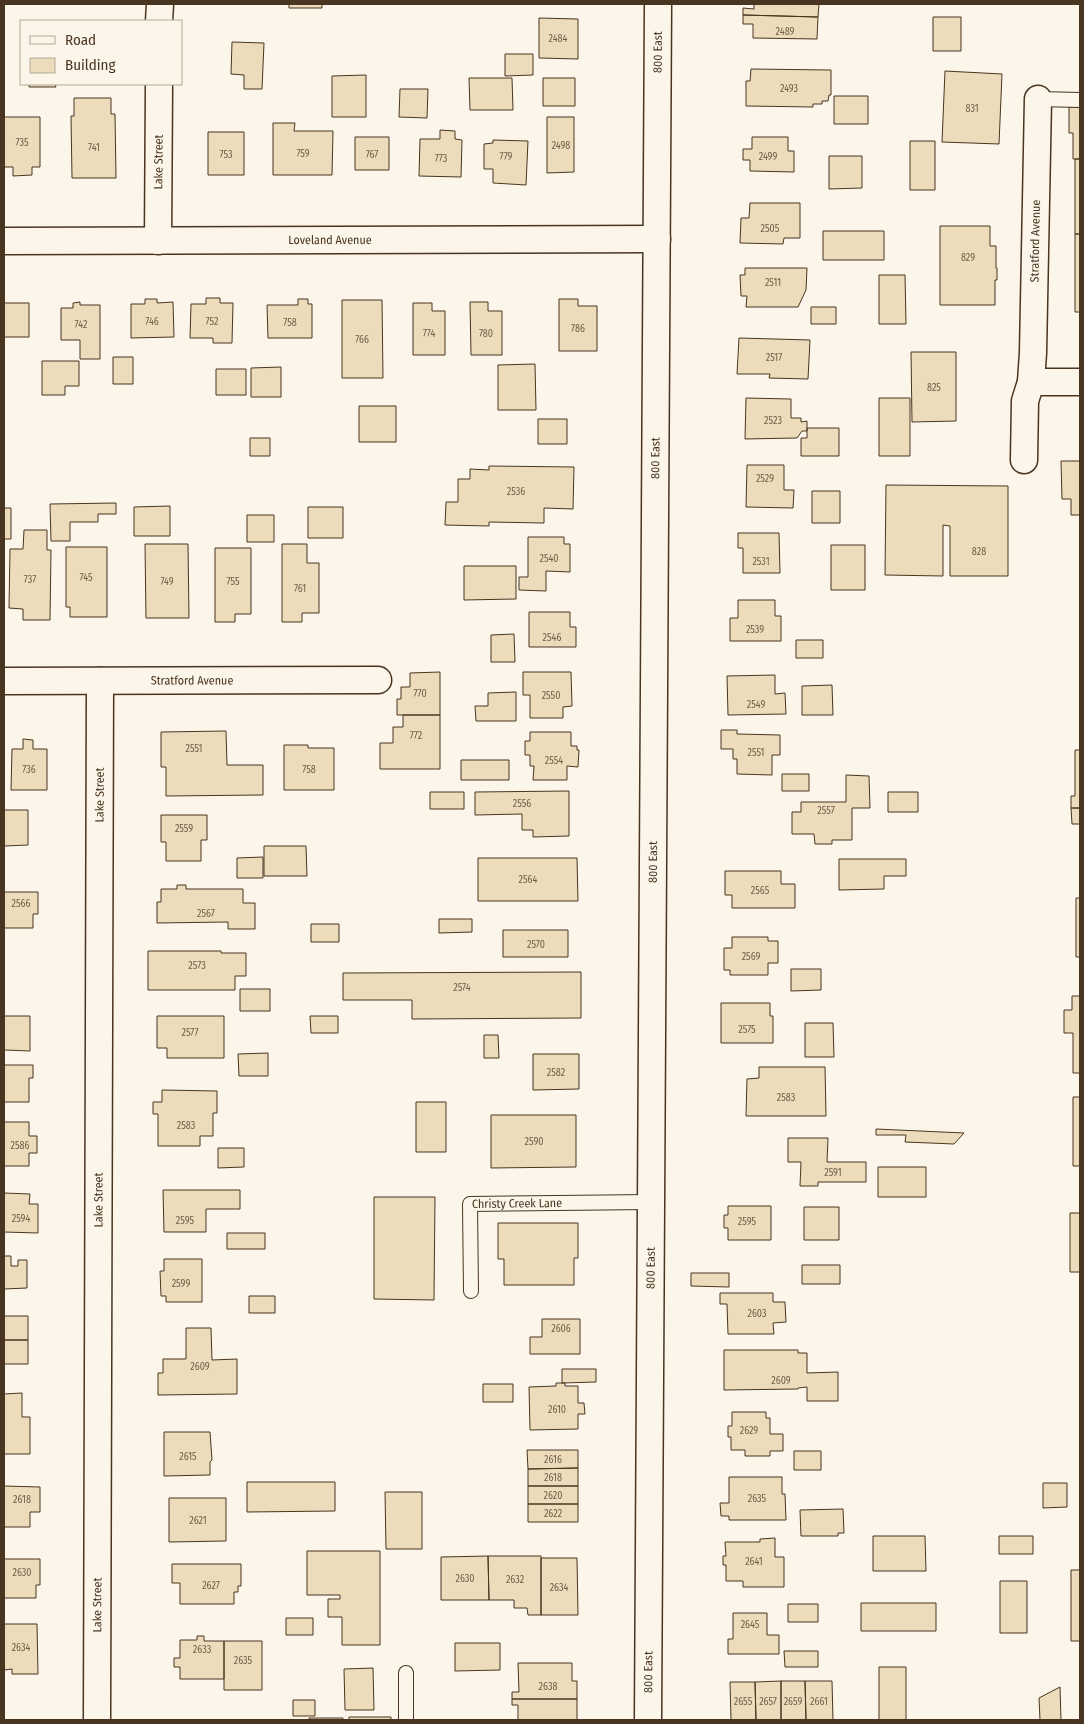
<svg xmlns="http://www.w3.org/2000/svg" width="1084" height="1724" font-family="'Fira Sans Condensed',sans-serif">
	<style>
		.building { fill: #ecdcbc; stroke: #4a3520 }
		.lines { fill: none; stroke-linecap: round; stroke-linejoin: round }
		.service-casing { stroke: #4a3520; stroke-width: 16 }
		.minor-casing { stroke: #4a3520; stroke-width: 29 }
		.service { stroke: #fbf6e9; stroke-width: 14 }
		.minor { stroke: #fbf6e9; stroke-width: 26 }
		.labels { text-anchor: middle; stroke-width: 4; stroke-linejoin: round; paint-order: stroke }
		.number-label { font-size: 10px; fill: #725f47 }
		.street-label { font-size: 12px; fill: #4a3520; stroke: #fbf6e9 }
	</style>
	<rect width="100%" height="100%" fill="#fbf6e9"/>
	<path class="building" d="M289 4H322V8H289Z
		M754 4H819L818 17 743 15V8L754 9Z
		M743 15 818 17 817 39 753 38V24H743Z
		M933 17H961V51H933Z
		M539 18 578 19V59L539 58Z
		M232 42 264 43 262 89H244V75L231 74Z
		M505 54H533V75L505 76Z
		M751 69 831 70V95H829L828 101H822V104H813V107L746 106V81H750Z
		M945 71 1002 74 999 144 942 142Z
		M366 75V117H332V76Z
		M469 78H512L513 110H470Z
		M543 78H575V106H543Z
		M29 84H55L56 87H29Z
		M400 89H428L427 118 399 117Z
		M834 96H868V124H834Z
		M74 98H111V114H115L116 178H72L71 116H74Z
		M1069 107H1080V159H1073V133H1069Z
		M4 117H40V167H32V175L13 176V167H4Z
		M547 117H574V172L547 173Z
		M273 123H295L294 131H333L332 175H273Z
		M440 130 455 131V139L462 140 461 177 419 176 420 139H440Z
		M208 132H244V175H208Z
		M355 137H389V170H355Z
		M752 137H788V151H794V172L750 171V160H743V149H752Z
		M493 140 528 141 526 185 493 183V169H484V144L493 143Z
		M910 141H935V190H910Z
		M829 156H862V188L829 189Z
		M1075 159H1080V234H1075Z
		M750 203H800V238H784L783 244 740 243 741 218H749Z
		M940 226H990V246H996V268H997V280H995V305H940Z
		M823 231H884V260H823Z
		M1075 234H1080V312H1075Z
		M745 268H807L806 290 798 307H746L747 296H741L740 275H745Z
		M879 275H905L906 324H879Z
		M206 298H220V303H233L232 343H213V338H190L191 304H206Z
		M145 299H157V303L173 302 174 337 131 338V304H145Z
		M298 299H308V304H312V338H268L267 305H298Z
		M559 299H578V306H597V351H559Z
		M342 300H382L383 378H342Z
		M80 302V305H100V359H80V340H61V308H73V303Z
		M470 302H488V311H502V355H471Z
		M4 303H29V337H4Z
		M413 303H432V311H445V355H413Z
		M811 307H836V324H811Z
		M739 338 810 340 808 379 769 378 770 374H737Z
		M911 352H956V421L912 422Z
		M113 357H133V384H113Z
		M42 361H79V386H65V395H42Z
		M535 364 536 410H498V365Z
		M281 367V397H251V368Z
		M216 369H246V395H216Z
		M746 398 791 399V418H801V422L807 421V431H802L797 438 745 439Z
		M879 398H910V456H879Z
		M359 406H396V442H359Z
		M538 419H567V444H538Z
		M807 428H839V456H801V438H807Z
		M250 438H270V456H250Z
		M1061 461H1080V515H1071V499H1062Z
		M747 465H784V490H794L793 508 746 507Z
		M489 466 574 467 573 509 544 508V523L489 522V526L445 525 446 502H458V479H470V469L489 470Z
		M886 485 1008 486V576H950V526L943 525V576L885 575Z
		M812 491H840V523H812Z
		M116 503V514H98V522H70V541H51L50 504Z
		M170 506V536H134V507Z
		M308 507H343V538H308Z
		M4 508H11V539H4Z
		M247 515H274V542H247Z
		M24 530H47V550H51L50 620H23V609L9 608 10 549H23Z
		M738 533H779L780 573H743V548H738Z
		M528 537H564V544H570V572L546 571V591L519 590V577H528Z
		M145 544H188L189 618H146Z
		M282 544H307V563H319V613H302V622H282Z
		M831 545H865V590H831Z
		M66 547H107V617H70V607H66Z
		M215 548H251V614H235V622H215Z
		M464 566H516V599L464 600Z
		M738 600H775V616H781V641H730V618H738Z
		M529 612H570V627H576V647H529Z
		M514 634 515 662H491V635Z
		M796 640H823V658H796Z
		M440 672V715H397V699H401V687H410V673Z
		M523 672H571L572 706 563 707V718H530V695H523Z
		M775 675V694L785 693 786 714 728 715 727 676Z
		M832 685 833 715H802V686Z
		M516 692V721H476L475 706H488V693Z
		M403 715H440V769H380V743H393V727H403Z
		M721 730H737V734L780 735V755H772V775L737 774V759H733V749H721Z
		M226 731 227 765H263V795L166 796V767H161V732Z
		M530 732H571V746H577V750H579L578 767 567 766V780H533L534 766H530V755H525V741H530Z
		M23 739 33 740V749H47V790H11L12 749H23Z
		M284 745H308V748H334V790H284Z
		M1075 750H1080V808H1071V796H1075Z
		M461 760H509V780H461Z
		M782 774H809V791H782Z
		M846 775 869 776 870 808H852V840H832V844H815L814 834H792V812H801V802H846Z
		M569 791V836L533 837V830H522V814L475 815V792Z
		M430 792H464V809H430Z
		M888 792H918V812H888Z
		M1071 808H1080V824H1072Z
		M4 810H28V845L4 846Z
		M161 815H207V840H201V861H166V842H161Z
		M264 846H306L307 876H264Z
		M263 857V878H237V858Z
		M478 858H577L578 901H478Z
		M839 859H906V876H884V889L839 890Z
		M725 871H781V884H795V908H732V895H725Z
		M177 885H186V889H243V903H255V929H228V922L157 923V902H161V889H177Z
		M4 892H38V914H33V928H4Z
		M1076 898H1080V957H1076Z
		M439 919H472V932L439 933Z
		M311 924H339V942H311Z
		M503 930H568V957H503Z
		M732 937H768V941H778V963H768V975H730V970H724V948H732Z
		M148 951H221V953H246V976H235V990H148Z
		M791 969H821V990L791 991Z
		M581 972V1018L412 1019V1000H343V973Z
		M240 989H270V1011H240Z
		M1072 996H1080V1073H1073V1033H1064V1010H1072Z
		M721 1003H770V1016H773V1043H721Z
		M4 1016H30V1051L4 1050Z
		M157 1016H224V1058H167V1048H157Z
		M310 1016H338V1033H311Z
		M805 1023H833L834 1057H805Z
		M484 1035H498L499 1058H484Z
		M268 1053V1076H239L238 1054Z
		M533 1054H579V1089L533 1090Z
		M4 1065H33V1078H29V1102H4Z
		M759 1067H825L826 1116H746L747 1079 759 1078Z
		M162 1090 217 1091V1113H213V1136H200V1146H158V1114H153V1102H162Z
		M1073 1097H1080V1166H1073Z
		M416 1102H446V1152H416Z
		M491 1115H576V1167L491 1168Z
		M4 1122H29V1136H37V1153H29V1166H4Z
		M876 1129 964 1133 954 1144 905 1142 906 1135H876Z
		M788 1138H828L827 1162H866V1182H818V1186H800L801 1162H788Z
		M218 1148H244V1167L218 1168Z
		M878 1167H926V1197H878Z
		M163 1190H240V1209H206V1232H164Z
		M4 1193 30 1194 29 1204H38V1233L4 1232Z
		M374 1197H435L434 1300 374 1299Z
		M728 1206H771V1240H728V1228H724V1215H728Z
		M804 1207H839V1240H804Z
		M1070 1213H1080V1272H1070Z
		M498 1223H578V1258H574V1285H504V1259H498Z
		M227 1233H265V1249H227Z
		M4 1256H11V1266H18V1260H27V1288L4 1289Z
		M164 1259H202V1302H166V1296H161L160 1271H164Z
		M802 1265H840V1284H802Z
		M691 1273H729V1287L691 1286Z
		M720 1293H773V1302H785L786 1322 773 1323 774 1334H728L727 1304H720Z
		M249 1296H275V1313H249Z
		M4 1316H28V1340H4Z
		M542 1319H580V1354H530V1337H542Z
		M186 1328H211L212 1360 237 1359V1394L158 1395V1373H163V1359H186Z
		M4 1340H28V1364H4Z
		M724 1350H798V1353H807V1373L838 1372V1401H807V1387L798 1388V1389L724 1390Z
		M562 1369H596V1382L562 1383Z
		M556 1383H565V1386H578V1403H584L585 1414H578V1429L530 1430 529 1387 556 1386Z
		M483 1384H513V1402H483Z
		M22 1393V1417H30V1454H4V1394Z
		M732 1412H766V1418H770V1434H783V1451H770V1456H745V1450H731V1437H728V1426H732Z
		M164 1432H210L212 1460 210 1462V1475L164 1476Z
		M527 1450H578V1468L528 1469Z
		M794 1451H821V1470H794Z
		M578 1468V1486H528V1469Z
		M729 1477H782V1494H785L786 1520H729V1516H721L720 1503H729Z
		M247 1482H335V1511L247 1512Z
		M1043 1483H1067V1507L1043 1508Z
		M4 1486 40 1487V1512H30V1527H4Z
		M528 1486H578V1504H528Z
		M385 1492H422V1549H386Z
		M169 1498H226V1541L169 1542Z
		M528 1504H578V1522H528Z
		M843 1509 844 1533H838V1536H801L800 1510Z
		M873 1536H925L926 1571H873Z
		M999 1536H1033V1554H999Z
		M775 1538V1557H784V1587H743V1581H726V1565H723V1556H726L725 1542H760V1539Z
		M307 1551H380V1645H342V1617H328V1599H340V1595H307Z
		M488 1556H541V1615H528L527 1608H514V1600H489Z
		M488 1556 489 1600H441V1557Z
		M541 1558H577L578 1615H541Z
		M4 1559H40V1585H36V1598H4Z
		M172 1564H241V1586H238V1592H234V1604H180V1583H172Z
		M1071 1570H1080V1641H1071Z
		M1000 1581H1027V1633H1000Z
		M861 1603H936V1631H861Z
		M788 1604H818V1622H788Z
		M733 1613H767V1635H779V1654H728V1639H733Z
		M286 1618H313V1635H286Z
		M4 1624H37L38 1674H12V1669L4 1670Z
		M197 1636H204V1641H224V1679H180V1667H174V1658H180V1640H197Z
		M224 1641H262V1690H224Z
		M455 1643H500V1670L455 1671Z
		M784 1651H818V1667H785Z
		M518 1663H572V1681H577V1699H512V1692H519Z
		M879 1667H906V1720H879Z
		M373 1668 374 1710H345L344 1669Z
		M781 1681V1720H756L755 1682Z
		M781 1681H805L806 1720H781Z
		M805 1681H832L833 1720H806Z
		M730 1682H755L756 1720H731Z
		M1060 1687 1061 1720H1040L1039 1698Z
		M512 1699H577V1720H518V1705H512Z
		M293 1700H315V1716H293Z
		M349 1717H391V1720H349Z
		M309 1718H343V1720H309Z"/>
	<g class="lines">
		<defs>
			<g id="service">
				<path d="M1038 99 1080 100"/>
				<path id="s1" d="M471 1291 470 1204 651 1202"/>
				<path d="M406 1673V1720"/>
			</g>
			<g id="minor">
				<path d="M159 21 160 4"/>
				<path id="s2" d="M4 241 657 239"/>
				<path id="s3" d="M158 241 159 84"/>
				<path d="M1031 382H1080"/>
				<path id="s4" d="M1024 460 1025 401 1031 382 1033 353 1038 99"/>
				<path id="s5" d="M4 681 378 680"/>
				<path id="s6" d="M97 1720 100 681"/>
				<path id="s7" d="M648 1720 658 4"/>
			</g>
		</defs>
		<use href="#service" class="service-casing"/>
		<use href="#minor" class="minor-casing"/>
		<use href="#service" class="service"/>
		<use href="#minor" class="minor"/>
	</g>
	<g class="labels">
		<g class="number-label">
			<text x="785" y="35">2489</text>
			<text x="558" y="42">2484</text>
			<text x="789" y="92">2493</text>
			<text x="972" y="112">831</text>
			<text x="22" y="146">735</text>
			<text x="561" y="149">2498</text>
			<text x="94" y="151">741</text>
			<text x="303" y="157">759</text>
			<text x="226" y="158">753</text>
			<text x="372" y="158">767</text>
			<text x="506" y="160">779</text>
			<text x="768" y="160">2499</text>
			<text x="441" y="162">773</text>
			<text x="770" y="232">2505</text>
			<text x="968" y="261">829</text>
			<text x="773" y="286">2511</text>
			<text x="152" y="325">746</text>
			<text x="212" y="325">752</text>
			<text x="290" y="326">758</text>
			<text x="81" y="328">742</text>
			<text x="578" y="332">786</text>
			<text x="429" y="337">774</text>
			<text x="486" y="337">780</text>
			<text x="362" y="343">766</text>
			<text x="774" y="361">2517</text>
			<text x="934" y="391">825</text>
			<text x="773" y="424">2523</text>
			<text x="765" y="482">2529</text>
			<text x="516" y="495">2536</text>
			<text x="979" y="555">828</text>
			<text x="549" y="562">2540</text>
			<text x="761" y="565">2531</text>
			<text x="86" y="581">745</text>
			<text x="30" y="583">737</text>
			<text x="167" y="585">749</text>
			<text x="233" y="585">755</text>
			<text x="300" y="592">761</text>
			<text x="755" y="633">2539</text>
			<text x="552" y="641">2546</text>
			<text x="420" y="697">770</text>
			<text x="551" y="699">2550</text>
			<text x="756" y="708">2549</text>
			<text x="416" y="739">772</text>
			<text x="194" y="752">2551</text>
			<text x="756" y="756">2551</text>
			<text x="554" y="764">2554</text>
			<text x="29" y="773">736</text>
			<text x="309" y="773">758</text>
			<text x="522" y="807">2556</text>
			<text x="826" y="814">2557</text>
			<text x="184" y="832">2559</text>
			<text x="528" y="883">2564</text>
			<text x="760" y="894">2565</text>
			<text x="21" y="907">2566</text>
			<text x="206" y="917">2567</text>
			<text x="536" y="948">2570</text>
			<text x="751" y="960">2569</text>
			<text x="197" y="969">2573</text>
			<text x="462" y="991">2574</text>
			<text x="747" y="1033">2575</text>
			<text x="190" y="1036">2577</text>
			<text x="556" y="1076">2582</text>
			<text x="786" y="1101">2583</text>
			<text x="186" y="1129">2583</text>
			<text x="534" y="1145">2590</text>
			<text x="20" y="1149">2586</text>
			<text x="833" y="1176">2591</text>
			<text x="21" y="1222">2594</text>
			<text x="185" y="1224">2595</text>
			<text x="747" y="1225">2595</text>
			<text x="181" y="1287">2599</text>
			<text x="757" y="1317">2603</text>
			<text x="561" y="1332">2606</text>
			<text x="200" y="1370">2609</text>
			<text x="781" y="1384">2609</text>
			<text x="557" y="1413">2610</text>
			<text x="749" y="1434">2629</text>
			<text x="188" y="1460">2615</text>
			<text x="553" y="1463">2616</text>
			<text x="553" y="1481">2618</text>
			<text x="553" y="1499">2620</text>
			<text x="757" y="1502">2635</text>
			<text x="22" y="1503">2618</text>
			<text x="553" y="1517">2622</text>
			<text x="198" y="1524">2621</text>
			<text x="754" y="1565">2641</text>
			<text x="22" y="1576">2630</text>
			<text x="465" y="1582">2630</text>
			<text x="515" y="1583">2632</text>
			<text x="211" y="1589">2627</text>
			<text x="559" y="1591">2634</text>
			<text x="750" y="1628">2645</text>
			<text x="21" y="1651">2634</text>
			<text x="202" y="1653">2633</text>
			<text x="243" y="1664">2635</text>
			<text x="548" y="1690">2638</text>
			<text x="743" y="1705">2655</text>
			<text x="768" y="1705">2657</text>
			<text x="793" y="1705">2659</text>
			<text x="819" y="1705">2661</text>
		</g>
		<g class="street-label">
			<text dy="4" stroke="none"><textPath href="#s7" startOffset="1668">800 East</textPath></text>
			<text dy="4" stroke="none"><textPath href="#s3" startOffset="79">Lake Street</textPath></text>
			<text dy="4" stroke="none"><textPath href="#s2" startOffset="326">Loveland Avenue</textPath></text>
			<text dy="4" stroke="none"><textPath href="#s4" startOffset="220">Stratford Avenue</textPath></text>
			<text dy="4" stroke="none"><textPath href="#s7" startOffset="1262">800 East</textPath></text>
			<text dy="4" stroke="none"><textPath href="#s5" startOffset="188">Stratford Avenue</textPath></text>
			<text dy="4" stroke="none"><textPath href="#s6" startOffset="925">Lake Street</textPath></text>
			<text dy="4" stroke="none"><textPath href="#s7" startOffset="858">800 East</textPath></text>
			<text dy="4" stroke="none"><textPath href="#s6" startOffset="520">Lake Street</textPath></text>
			<text dy="4" stroke="none"><textPath href="#s1" startOffset="134">Christy Creek Lane</textPath></text>
			<text dy="4" stroke="none"><textPath href="#s7" startOffset="452">800 East</textPath></text>
			<text dy="4" stroke="none"><textPath href="#s6" startOffset="115">Lake Street</textPath></text>
			<text dy="4" stroke="none"><textPath href="#s7" startOffset="48">800 East</textPath></text>
		</g>
	</g>
	<rect width="1084" height="1724" fill="none" stroke="#4a3520" stroke-width="10"/>
	<rect x="20" y="20" width="162" height="65" fill="#fbf6e9" stroke="#b4a999"/>
	<rect x="30" y="36" width="25" height="8" fill="#fbf6e9" stroke="#b4a999"/>
	<text x="65" y="45" font-size="15" fill="#4a3520">Road</text>
	<rect x="30" y="58" width="25" height="15" fill="#ecdcbc" stroke="#b4a999"/>
	<text x="65" y="70" font-size="15" fill="#4a3520">Building</text>
</svg>
